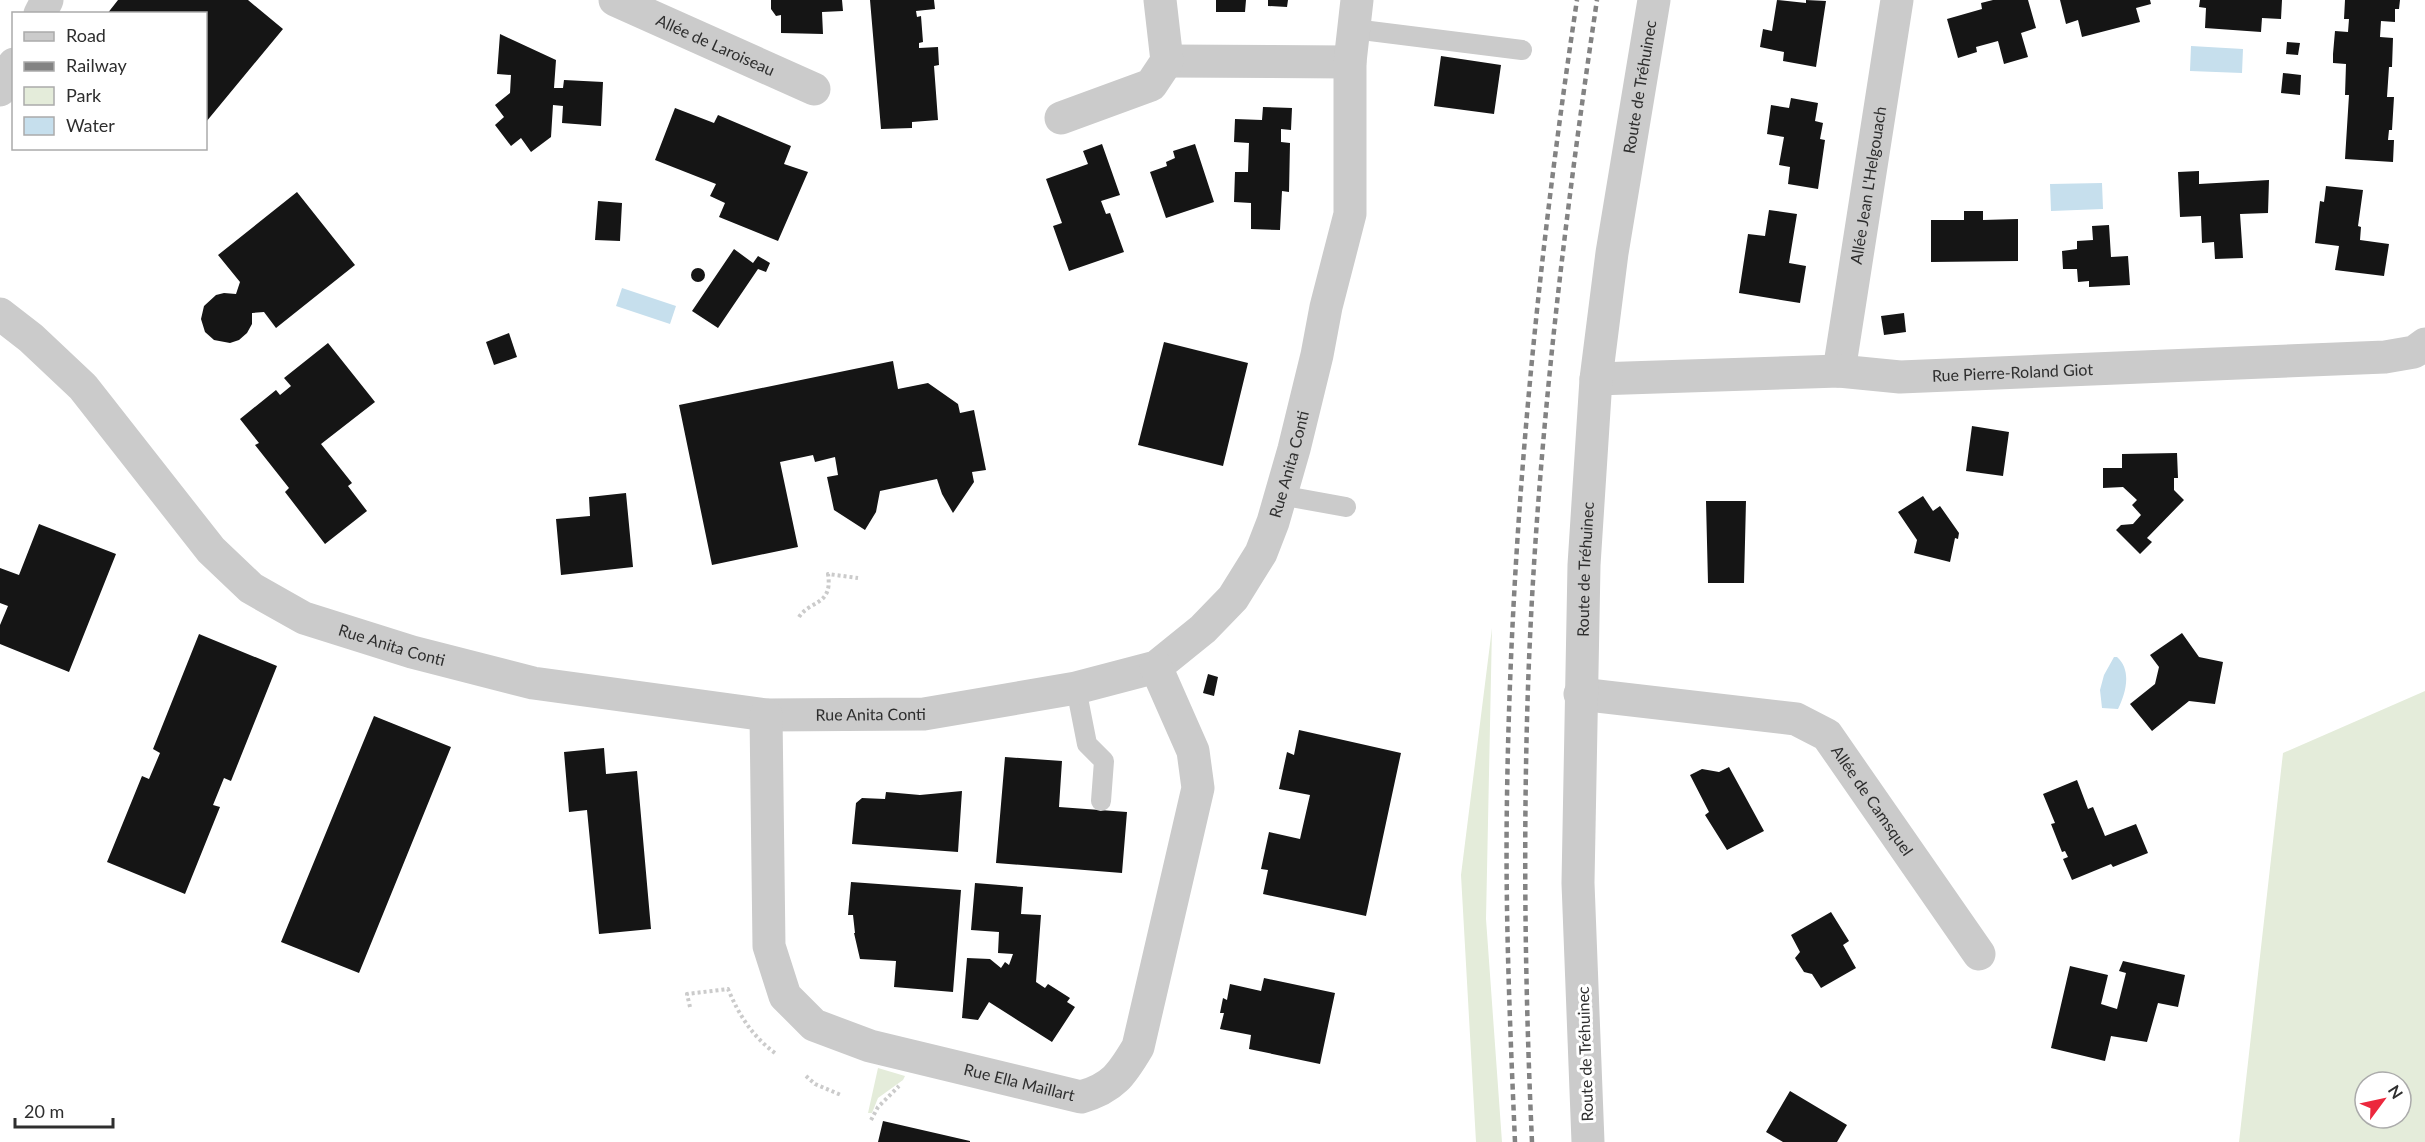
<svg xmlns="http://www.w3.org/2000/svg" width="2425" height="1142" font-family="Lato,sans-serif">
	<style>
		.green { fill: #e4ecda; fill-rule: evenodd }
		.water { fill: #c6dfed }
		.building { fill: #151515 }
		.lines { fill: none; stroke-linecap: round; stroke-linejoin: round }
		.path { stroke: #cbcbcb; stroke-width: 4; stroke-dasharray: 3 3; stroke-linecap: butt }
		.lane { stroke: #cbcbcb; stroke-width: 20 }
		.street { stroke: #cbcbcb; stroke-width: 33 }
		.rail { stroke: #838383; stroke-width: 4.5; stroke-dasharray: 6 4.5; stroke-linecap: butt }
		.labels { text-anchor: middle; stroke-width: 6; stroke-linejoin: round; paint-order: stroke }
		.street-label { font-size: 16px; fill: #2e2e2e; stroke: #fff }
	</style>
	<rect width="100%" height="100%" fill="#fff"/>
	<path class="green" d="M1492 628 1486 919 1502 1142H1476L1461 875Z
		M2425 691V1142H2239L2283 753ZM2365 1082H2401V1118H2365Z
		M878 1068 905 1076 903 1080 878 1098 872 1113H868Z"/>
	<path class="water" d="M2191 46 2243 49 2242 73 2190 71Z
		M2102 183 2103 209 2051 211 2050 184Z
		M622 288 676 306 670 324 616 306Z
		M2114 657H2117C2132 670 2126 693 2118 709L2102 708 2100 690 2104 675Z"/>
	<path class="building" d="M118 0H248L283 29 206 122V14H107Z
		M771 0H842L843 11 822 12 823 34 781 33V15L776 16 771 9Z
		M870 0H934L935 9 916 11 917 17 921 16 923 42 919 43V48L938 47 939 65 934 66 938 120 912 122V128L881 129Z
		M1216 0H1246L1245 12H1216Z
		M1268 0H1288L1287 7 1268 6Z
		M1777 0 1806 3V0L1826 1 1816 67 1783 61 1784 52 1760 47 1763 29 1772 31Z
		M1993 0H2028L2036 28 2021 33 2028 57 2004 64 1998 41 1976 47 1977 52 1958 58 1947 19 1982 9 1981 3Z
		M2060 0H2150L2151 4 2136 8 2140 22 2082 37 2078 20 2066 24Z
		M2200 0H2282L2281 19 2262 18 2261 32 2205 28 2206 8 2199 7Z
		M2345 0H2400L2399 9H2395V22L2381 21 2380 37 2393 38 2392 67H2389L2387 97H2394L2392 130H2389L2388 140H2394L2393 162 2345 159 2349 95H2345L2346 64 2333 63V54L2335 31 2348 32 2349 19H2344Z
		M500 34 556 60 554 88H563L564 80 603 82 601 126 562 123 563 106 553 105 551 137 531 152 521 138 511 146 495 125 504 117 495 105 510 93 511 75 497 74Z
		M2287 42 2300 43 2298 55 2286 54Z
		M1441 56 1501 65 1494 114 1434 106Z
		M2283 73 2301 75 2300 95 2281 93Z
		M1791 98 1818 103 1815 121 1823 123 1820 139 1825 140 1818 189 1788 184 1790 167 1779 165 1784 137 1767 134 1771 105 1789 108Z
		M1263 107 1292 108 1291 130 1281 129V142L1290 143 1289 192 1282 191 1280 230 1251 229V203L1234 202 1235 172H1248L1249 143 1234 142 1235 119 1262 120Z
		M675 108 714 123 718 115 791 146 784 164 808 172 778 241 719 217 725 203 710 196 716 184 655 160Z
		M1102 144 1120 195 1101 201 1106 214 1110 213 1124 252 1069 271 1053 226 1062 223 1046 179 1088 164 1083 151Z
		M1195 144 1214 202 1166 218 1150 172 1167 166 1166 162 1175 158 1173 151Z
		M2199 171V184L2269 180 2268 213 2240 214 2243 258 2215 259 2214 242 2202 243 2201 216 2180 217 2178 172Z
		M2326 186 2363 190 2358 226 2361 227 2360 240 2389 244 2384 276 2335 270 2339 246 2315 243 2320 201 2324 202Z
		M297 192 355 265 276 328 264 312 252 313V324L247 333 239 340 230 343 214 340 205 332 201 319 204 306 216 295 224 293 236 294 240 282 218 255Z
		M598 201 622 203 620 241 595 240Z
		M1769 210 1797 214 1789 263 1806 266 1800 303 1739 293 1748 234 1765 236Z
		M1964 211H1983V220L2018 219V261L1931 262V220H1964Z
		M2109 225 2111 257 2128 256 2130 285 2089 287V281L2078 282 2077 269H2063L2062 251 2077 249V241L2093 240 2092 226Z
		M734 249 753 263 758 256 770 263 766 272 758 269 718 328 692 311Z
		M691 275a7 7 0 1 1 14 0a7 7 0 1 1-14 0Z
		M1904 313 1906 332 1884 335 1881 316Z
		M509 333 517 357 494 365 486 342Z
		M1164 342 1248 363 1223 466 1138 445Z
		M328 343 375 402 321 444 352 483 348 486 367 511 325 544 285 492 289 488 255 445 259 443 240 419 276 390 280 395 291 386 284 378Z
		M893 361 898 389 928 383 958 404 960 413 974 410 986 470 972 472 974 482 953 513 942 494 937 479 880 491 876 512 865 530 834 510 827 477 838 475 835 457 815 462 813 455 780 462 798 547 712 565 679 405Z
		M1972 426 2009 432 2003 476 1966 471Z
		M2177 453 2178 478H2174V490L2184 500 2147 538 2152 542 2140 554 2116 530 2121 525 2133 524 2141 515 2132 505 2137 500 2123 487 2103 488V468H2122V454Z
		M626 493 633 567 561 575 556 519 590 516 589 497Z
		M1923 496 1933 511 1940 506 1959 533 1958 539 1955 538 1950 562 1914 553 1917 540 1898 512Z
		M1706 501H1746L1744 583H1708Z
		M39 524 116 554 69 672 0 644V625L8 606 0 603V568L19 575Z
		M2182 633 2199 657 2223 662 2215 704 2189 701 2152 731 2130 704 2155 684 2159 667 2150 655Z
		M199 634 277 666 231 781 224 778 213 805 220 807 185 894 107 862 142 776 149 779 160 753 153 749Z
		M1208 674 1218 677 1214 696 1203 693Z
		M374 716 451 747 359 973 281 942Z
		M1299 730 1401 753 1366 916 1263 894 1268 870 1261 869 1269 832 1300 839 1310 795 1279 789 1287 752 1294 755Z
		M604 748 606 774 637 771 651 929 599 934 587 810 569 812 564 752Z
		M1005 757 1062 761 1059 807 1127 812 1122 873 996 863Z
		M1729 767 1764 831 1727 850 1705 815 1709 812 1690 775 1702 769 1719 772Z
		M2077 780 2088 809 2093 807 2105 836 2136 824 2148 853 2113 867 2111 864 2072 880 2063 859 2068 857 2065 851 2062 852 2051 824 2055 823 2043 794Z
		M962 791 958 852 852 844 856 803 862 798 885 799 886 792 920 795Z
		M851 882 961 890 953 992 894 987 896 961 860 959 854 933H855L853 915H848Z
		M975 883 1023 887 1021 914 1041 915 1036 982 1045 988 1048 984 1070 998 1067 1002 1075 1007 1052 1042 989 1002 978 1020 962 1018 967 958 990 959 1001 968 1005 962 1009 965 1013 954 998 953 999 932 971 930Z
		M1831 912 1849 941 1843 945 1856 968 1821 988 1812 974 1804 972 1795 958 1800 952 1791 935Z
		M2123 961 2185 975 2178 1007 2158 1003 2147 1042 2111 1036 2105 1061 2051 1048 2070 966 2108 975 2101 1004 2117 1009 2126 973 2119 971Z
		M1264 978 1335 993 1320 1064 1249 1049 1251 1035 1220 1029 1224 1013H1220L1223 998 1227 1000 1230 984 1261 991Z
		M1790 1091 1847 1125 1837 1142H1783L1766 1132Z
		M883 1121 970 1141V1142H878Z"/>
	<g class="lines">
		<path class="path" d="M799 617C810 600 833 606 828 574L858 578
			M690 1007 687 994 728 989C739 1015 752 1036 775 1053
			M806 1076 815 1084 841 1095
			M871 1120 878 1107 899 1086"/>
		<path class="lane" d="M1354 29 1522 50
			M1280 495 1346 507
			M1076 688 1087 744 1104 761 1101 801"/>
		<g class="street">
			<path id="s1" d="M615 0 814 89"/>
			<path d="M40 14 47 0"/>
			<path d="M1167 61 1350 62"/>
			<path d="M0 90 14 64"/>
			<path d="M1061 118 1151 85 1167 61 1160 0"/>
			<path id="s2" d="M0 314 31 338 83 387 211 550 251 588 304 618 412 652 533 683 766 715 924 714 1076 688 1156 667 1203 629 1233 598 1261 553 1273 522 1294 449 1317 355 1326 307 1350 214V62L1357 0"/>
			<path id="s3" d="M1839 371 1897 0"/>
			<path id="s4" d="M1596 379 1839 371 1900 377 2385 357 2414 352 2425 344"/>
			<path id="s5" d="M1580 694 1796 719 1827 735 1979 954"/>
			<path id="s6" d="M766 715 769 946 785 996 814 1025 870 1046 1081 1097C1113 1088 1122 1074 1138 1047L1198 788 1193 751 1156 667"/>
			<path id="s7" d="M1588 1142 1578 883 1584 565 1596 379 1612 253 1654 0"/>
		</g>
		<path class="rail" d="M1515 1142C1510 1027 1505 912 1507 797 1511 530 1537 264 1577 0
			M1532 1142C1525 990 1523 839 1528 687 1536 457 1563 228 1597 0"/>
	</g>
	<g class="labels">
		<g class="street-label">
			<text dy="6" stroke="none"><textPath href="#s1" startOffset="110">Allée de Laroiseau</textPath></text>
			<text dy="6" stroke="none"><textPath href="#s7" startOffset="1059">Route de Tréhuinec</textPath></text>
			<text dy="6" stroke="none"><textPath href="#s3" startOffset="188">Allée Jean L'Helgouach</textPath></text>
			<text dy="6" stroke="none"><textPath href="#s4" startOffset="417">Rue Pierre-Roland Giot</textPath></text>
			<text dy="6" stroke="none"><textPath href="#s2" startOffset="1552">Rue Anita Conti</textPath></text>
			<text dy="6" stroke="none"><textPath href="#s7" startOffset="573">Route de Tréhuinec</textPath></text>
			<text dy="6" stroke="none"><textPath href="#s2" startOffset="526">Rue Anita Conti</textPath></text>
			<text dy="6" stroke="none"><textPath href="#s2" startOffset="1012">Rue Anita Conti</textPath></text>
			<text dy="6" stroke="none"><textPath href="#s5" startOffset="332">Allée de Camsquel</textPath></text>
			<text transform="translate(1585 1054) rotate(-92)" y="6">Route de Tréhuinec</text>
			<text dy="6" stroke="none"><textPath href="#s6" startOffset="538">Rue Ella Maillart</textPath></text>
		</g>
	</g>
	<rect x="12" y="12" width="195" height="138" fill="#ffffff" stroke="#ababab" stroke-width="1.5"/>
	<rect x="24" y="32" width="30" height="9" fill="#cbcbcb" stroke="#ababab" stroke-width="1.5"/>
	<text x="66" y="42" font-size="18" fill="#2e2e2e">Road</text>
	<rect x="24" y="62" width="30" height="9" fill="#838383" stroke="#ababab" stroke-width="1.5"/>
	<text x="66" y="72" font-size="18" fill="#2e2e2e">Railway</text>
	<rect x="24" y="87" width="30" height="18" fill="#e4ecda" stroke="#ababab" stroke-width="1.5"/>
	<text x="66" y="102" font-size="18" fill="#2e2e2e">Park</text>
	<rect x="24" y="117" width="30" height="18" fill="#c6dfed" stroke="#ababab" stroke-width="1.5"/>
	<text x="66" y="132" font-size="18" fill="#2e2e2e">Water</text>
	<g transform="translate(2383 1100) rotate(57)"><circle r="28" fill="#ffffff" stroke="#ababab" stroke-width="1.5"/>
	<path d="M0-4.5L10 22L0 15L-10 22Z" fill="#ec283d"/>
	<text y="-9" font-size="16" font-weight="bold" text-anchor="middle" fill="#2e2e2e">N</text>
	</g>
	<path d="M15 1118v9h98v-9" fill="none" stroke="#2e2e2e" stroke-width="3"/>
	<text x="24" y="1118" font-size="18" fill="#2e2e2e" stroke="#ffffff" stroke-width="4.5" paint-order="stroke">20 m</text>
</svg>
